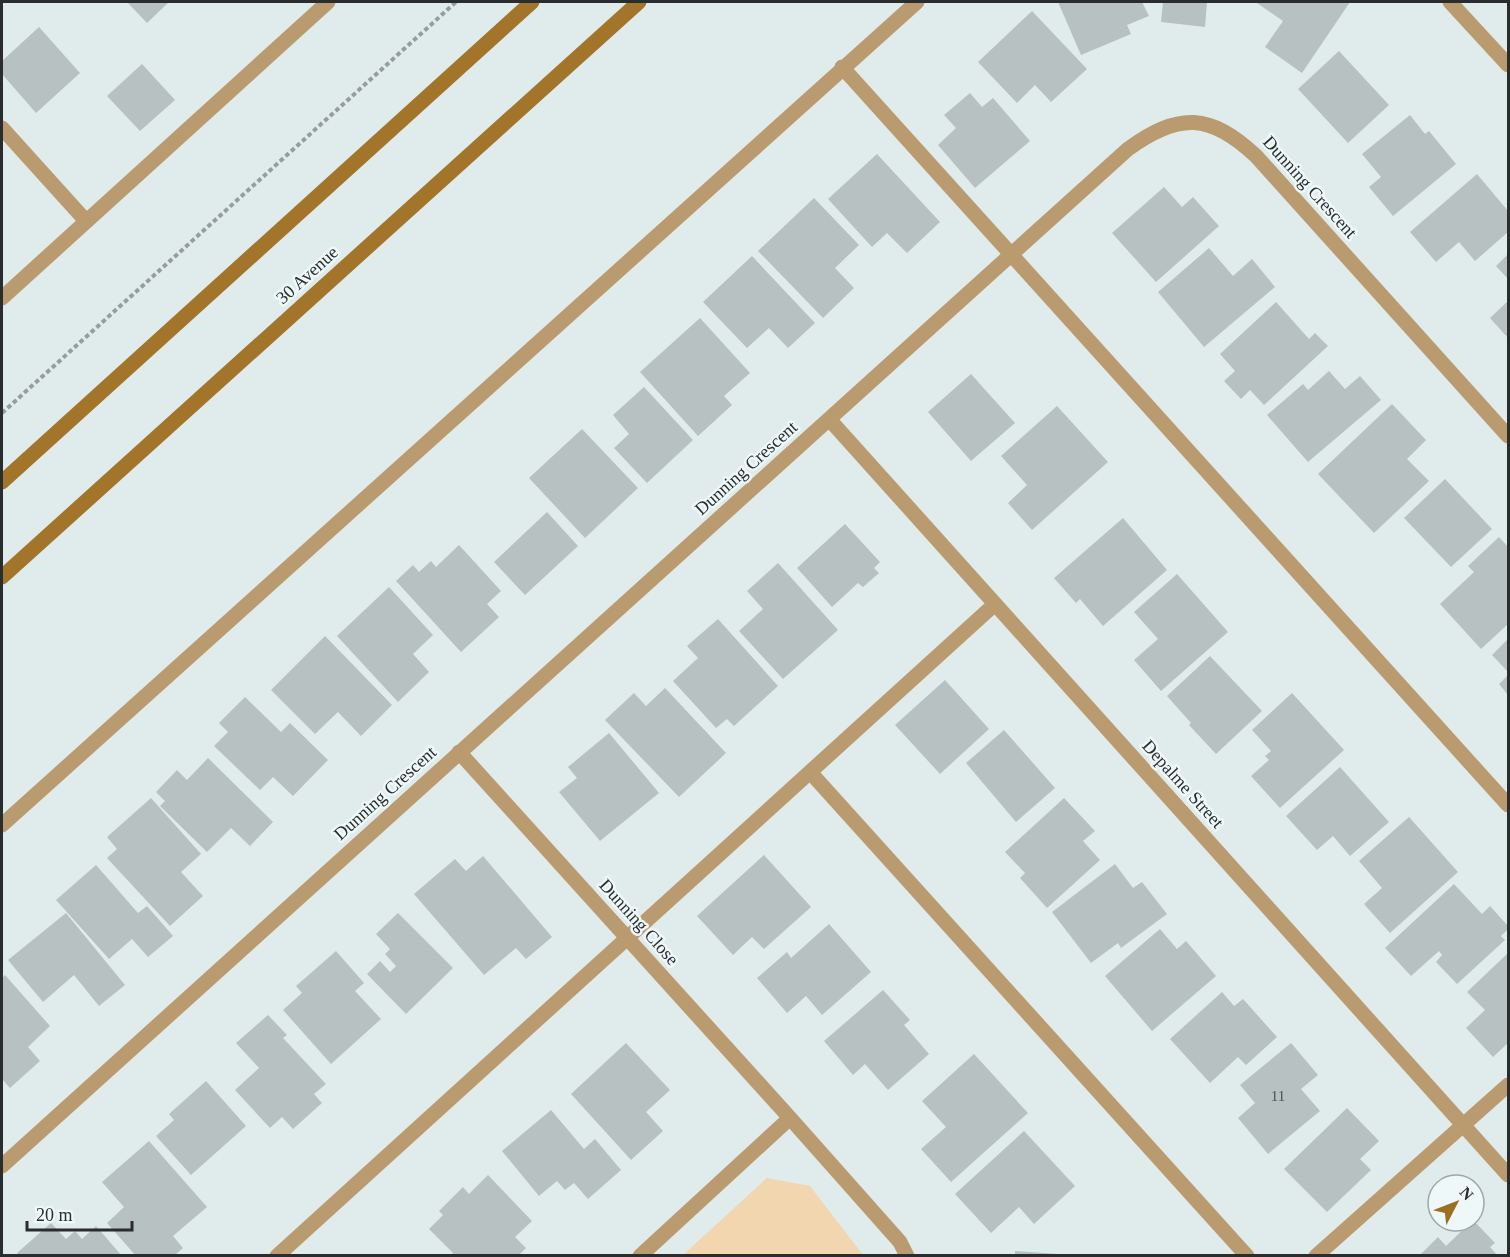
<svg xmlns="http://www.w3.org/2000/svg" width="1510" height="1257" font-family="'Times New Roman',serif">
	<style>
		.green { fill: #f1d6b0 }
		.building { fill: #b8c1c2 }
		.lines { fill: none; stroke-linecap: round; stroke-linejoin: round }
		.path { stroke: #959d9e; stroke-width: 4; stroke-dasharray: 4.5 3; stroke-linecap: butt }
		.service { stroke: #ba9b6f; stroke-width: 15 }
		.minor { stroke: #ba9b6f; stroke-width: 15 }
		.secondary { stroke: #a2752b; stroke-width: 15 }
		.labels { text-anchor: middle; stroke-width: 5; stroke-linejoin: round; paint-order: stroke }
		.number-label { font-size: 15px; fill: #4d5252 }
		.street-label { font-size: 18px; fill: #292d2d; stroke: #eef8f9 }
	</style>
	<rect width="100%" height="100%" fill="#e0ebec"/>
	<path class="green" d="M767 1178 810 1186 863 1255H683Z"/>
	<path class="building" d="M127 2H169L147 23Z
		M1058 2H1142L1149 16 1127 25 1131 34 1081 55Z
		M1163 2H1207L1205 27 1161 22Z
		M1258 2H1350L1302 73 1265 47 1283 21 1257 3Z
		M1032 11 1087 69 1051 102 1035 85 1017 103 978 62Z
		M39 27 80 73 36 113 2 74V61Z
		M1339 51 1389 105 1348 143 1298 89Z
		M142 64 175 100 140 131 107 96Z
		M970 93 982 107 993 98 1030 141 975 188 938 145 956 128 944 115Z
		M1410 115 1425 134 1429 131 1456 164 1393 216 1369 187 1381 177 1362 154Z
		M877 154 940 222 907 253 887 233 872 247 828 199Z
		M1477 174 1508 211V232L1475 261 1459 242 1436 262 1410 232Z
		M1164 187 1182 207 1193 197 1219 226 1156 282 1112 233Z
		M814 198 859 245 835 268 854 288 823 318 758 251Z
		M1209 248 1233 276 1252 259 1275 287 1204 347 1158 292Z
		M1508 254V279L1496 266Z
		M752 256 815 323 788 348 769 328 747 348 703 302Z
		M1508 301V338L1490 318Z
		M1276 302 1309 339 1315 333 1328 346 1264 405 1250 390 1241 399 1224 381 1235 371 1220 354Z
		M700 318 750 373 724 396 732 405 698 436 640 372Z
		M1329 371 1345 389 1360 376 1381 400 1308 462 1267 415 1303 384 1308 390Z
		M971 374 1015 423 971 461 928 412Z
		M644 387 693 440 647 483 614 448 629 434 613 415Z
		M1392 404 1426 440 1407 459 1429 481 1374 533 1318 474Z
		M1057 406 1108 462 1032 530 1008 503 1027 485 1001 456Z
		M582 429 638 488 585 538 529 478Z
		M1445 479 1492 529 1451 567 1404 518Z
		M547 512 578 546 525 595 494 562Z
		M1123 518 1167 570 1103 626 1080 599 1076 603 1054 578Z
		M845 524 880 562 874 568 879 573 863 587 858 583 832 607 797 568Z
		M1499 537 1508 547V624L1481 649 1440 604 1474 572 1468 566Z
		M459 545 501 591 487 604 499 617 461 652 396 581 413 565 419 572 431 561 436 567Z
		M778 563 838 630 783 679 739 631 763 609 747 591Z
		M1177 574 1228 632 1161 691 1134 660 1158 639 1134 612Z
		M389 587 433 635 413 654 429 672 398 702 337 636Z
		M718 619 778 686 734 726 727 719 716 728 673 681 698 658 687 646Z
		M325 636 392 705 361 736 338 712 315 734 271 690Z
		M1508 639V672L1492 655Z
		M1210 656 1262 711 1216 754 1189 725 1191 723 1167 696Z
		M1508 675V695L1499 684Z
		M945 680 989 729 940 774 895 725Z
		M665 688 726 753 679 797 605 720 634 693 646 706Z
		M1292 693 1344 750 1280 808 1251 776 1269 760 1265 756 1271 751 1252 730Z
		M245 697 281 732 290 723 328 760 293 796 273 777 260 790 214 746 228 732 219 723Z
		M1004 730 1055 788 1016 822 966 763Z
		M609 733 659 793 600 841 559 792 577 778 568 767Z
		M208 758 273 822 250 846 231 828 207 852 160 806 165 801 156 792 177 770 187 780Z
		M1340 767 1389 822 1350 856 1333 836 1317 850 1286 816Z
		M151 798 201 854 181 872 203 896 170 926 107 858 117 849 107 837Z
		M1064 798 1095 831 1083 841 1100 860 1047 908 1020 878 1025 873 1005 852Z
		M1409 817 1458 872 1390 933 1364 904 1382 888 1359 861Z
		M764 855 811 907 764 949 752 937 733 955 697 916Z
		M483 856 552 937 526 959 516 948 484 975 414 894 455 859 466 871Z
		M1115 864 1133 888 1142 882 1167 914 1121 948 1118 943 1091 963 1052 912Z
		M96 865 138 913 147 906 173 936 148 957 132 939 109 959 56 900Z
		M1454 884 1482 914 1490 906 1508 926V929L1501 936 1505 940 1457 984 1436 962 1442 955 1439 951 1411 976 1385 948Z
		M66 913 125 985 99 1006 74 975 43 1002 8 960Z
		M398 913 453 968 406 1014 367 974 380 961 390 972 396 966 385 954 390 949 376 934Z
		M829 924 871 972 822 1015 806 996 787 1013 757 978 787 952 791 958Z
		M1160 929 1177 949 1186 941 1216 976 1152 1031 1105 976Z
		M336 951 364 983 355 991 381 1019 331 1064 283 1010 302 993 296 986Z
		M1508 953V1043L1493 1057 1466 1028 1485 1010 1467 992Z
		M5 975 50 1026 28 1047 40 1061 10 1088 2 1079V978Z
		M883 990 910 1020 904 1025 929 1054 888 1090 865 1064 853 1075 824 1041Z
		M1222 992 1234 1006 1243 999 1277 1037 1246 1065 1238 1057 1210 1083 1170 1039Z
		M268 1015 287 1035 283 1038 326 1084 314 1094 322 1103 293 1129 282 1117 270 1128 235 1090 259 1068 236 1043Z
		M626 1043 670 1090 646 1112 663 1131 631 1160 571 1094Z
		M1291 1043 1318 1075 1301 1089 1320 1111 1268 1154 1238 1118 1255 1103 1240 1085Z
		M974 1054 1028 1113 951 1182 921 1149 946 1127 922 1101Z
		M206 1081 246 1126 191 1175 156 1136 174 1120 169 1114Z
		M1347 1108 1379 1141 1360 1159 1371 1170 1327 1212 1284 1169Z
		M551 1110 584 1149 595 1139 621 1170 588 1199 574 1183 565 1190 557 1181 539 1196 502 1151Z
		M1024 1131 1075 1186 1034 1224 1019 1207 991 1233 955 1194Z
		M149 1141 207 1207 173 1236 183 1248 174 1256H136L107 1223 124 1207 102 1182Z
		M488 1175 532 1221 515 1237 526 1248 518 1256H450L453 1253 429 1229 443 1215 439 1211 463 1187 469 1194Z
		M1472 1221H1474L1495 1243 1490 1247 1498 1256H1419L1438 1237 1446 1246Z
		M51 1223 66 1239 75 1231 82 1239 96 1226 122 1256H19L17 1253Z
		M1015 1251 1058 1254V1256H1015Z"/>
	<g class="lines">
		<path class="path" d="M2 413 456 2"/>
		<path class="service" d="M1450 2 1508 65
			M842 67 1508 805
			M2 128 86 221
			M2 298 328 2
			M810 772 1247 1256
			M2 825 917 2
			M277 1256 995 604
			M1316 1256 1508 1085"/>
		<path class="minor" d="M829 419 1508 1175
			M459 752 790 1118 900 1242 907 1256
			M2 1166 1128 149C1179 112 1210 113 1256 156L1508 436
			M640 1256 790 1118"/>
		<path class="secondary" d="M2 482 532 2
			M2 577 639 2"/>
	</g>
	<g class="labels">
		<g class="number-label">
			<text x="1278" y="1101">11</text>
		</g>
		<g class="street-label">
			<text transform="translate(1310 187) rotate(48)" y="6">Dunning Crescent</text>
			<text transform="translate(307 275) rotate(-42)" y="6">30 Avenue</text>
			<text transform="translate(746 468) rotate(-42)" y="6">Dunning Crescent</text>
			<text transform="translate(1183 784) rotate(48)" y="6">Depalme Street</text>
			<text transform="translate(385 793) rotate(-42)" y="6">Dunning Crescent</text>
			<text transform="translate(639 922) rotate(48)" y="6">Dunning Close</text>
		</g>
	</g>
	<rect width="1510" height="1257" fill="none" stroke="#292d2d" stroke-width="6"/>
	<g transform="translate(1456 1203) rotate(48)"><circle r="28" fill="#eef8f9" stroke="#9fa7a7" stroke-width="1.5"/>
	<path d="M0-4.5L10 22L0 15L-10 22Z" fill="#9d6f21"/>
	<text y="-9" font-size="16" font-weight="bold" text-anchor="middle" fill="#292d2d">N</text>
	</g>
	<path d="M27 1221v9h105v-9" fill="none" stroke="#292d2d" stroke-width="3"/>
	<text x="36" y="1221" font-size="18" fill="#292d2d" stroke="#eef8f9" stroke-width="4.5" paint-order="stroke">20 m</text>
</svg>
